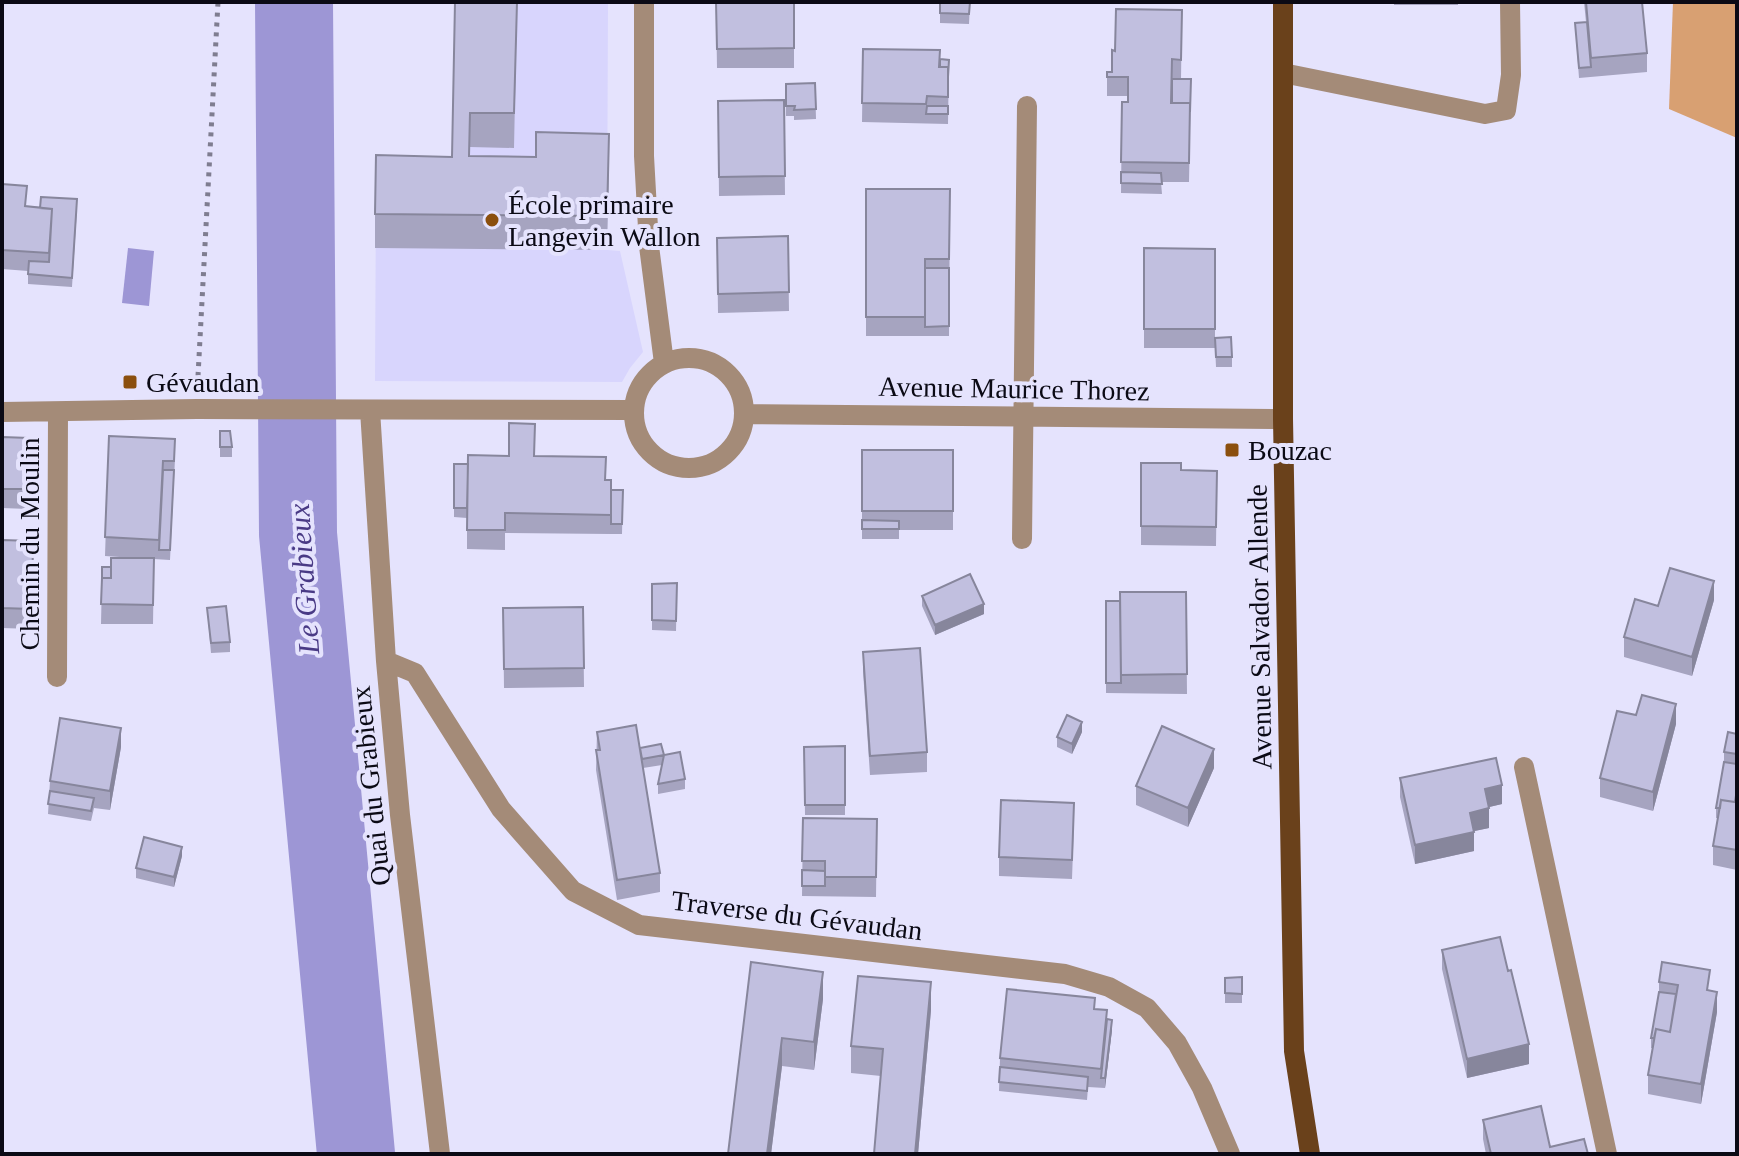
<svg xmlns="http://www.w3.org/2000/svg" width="1739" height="1156" font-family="'Times New Roman',serif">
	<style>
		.built { fill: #d8d5fd }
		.forest { fill: #d8a072 }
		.water { fill: #9d96d5 }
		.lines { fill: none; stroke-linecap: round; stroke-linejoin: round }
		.river { stroke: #9d96d5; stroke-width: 78 }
		.path { stroke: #7f7d90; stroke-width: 5; stroke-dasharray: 4 6; stroke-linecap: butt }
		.minor { stroke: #a48b78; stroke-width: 20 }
		.major { stroke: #6a411b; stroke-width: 20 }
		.wall { fill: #a6a4c0 }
		.shaded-wall { fill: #87869c }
		.building { fill: #c1bfdf; stroke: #87869c; stroke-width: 2 }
		.poi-dot { fill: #8b4f0e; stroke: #e5e3fd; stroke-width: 3 }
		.labels { text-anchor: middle; stroke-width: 8; stroke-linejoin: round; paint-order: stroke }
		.poi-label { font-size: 28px; fill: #0b0a15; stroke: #e5e3fd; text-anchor: start }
		.street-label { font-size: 28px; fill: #0b0a15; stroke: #e5e3fd }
		.water-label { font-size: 30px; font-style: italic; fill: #493a85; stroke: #e5e3fd }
	</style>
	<rect width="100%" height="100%" fill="#e5e3fd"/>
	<path class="built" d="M456 2H608L607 250 620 251 643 352 630 368 622 382 375 381 376 189 452 191Z"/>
	<path class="forest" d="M1673 2H1737V138L1669 109Z"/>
	<path class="water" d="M128 248 154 251 149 306 122 303Z"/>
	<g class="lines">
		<path class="river" d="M294 2 298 534 356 1154"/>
		<path class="path" d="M198 376 218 2"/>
		<path class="minor" d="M644 2V156L649 246 664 363
			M1283 73 1485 114 1506 110 1511 75 1510 2
			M634 413a55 55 0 1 1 110 0a55 55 0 1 1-110 0Z
			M370 410 386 661 400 815 440 1154
			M2 412 197 409 634 410
			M744 414 1283 419
			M1022 539 1027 106
			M386 661 415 673 501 809 573 891 639 925 1065 974 1109 987 1147 1008 1177 1043 1202 1088 1230 1154
			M57 677 58 412
			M1524 767 1607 1154"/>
		<path class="major" d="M1283 2V419L1294 1051 1310 1154"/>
	</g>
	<path class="wall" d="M517 2 514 148 470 147V156L609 169 607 250 375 248V214L452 157Z
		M716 2H794V68H717Z
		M940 2H970L969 24 940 23Z
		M1394 2H1458V5H1394Z
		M1584 2H1642L1647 53V72L1579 78 1575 23 1586 22Z
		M1182 10 1181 79H1191L1189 182H1161L1162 194 1121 193 1122 102H1128V96H1107V72H1112L1115 51Z
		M863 49 949 60 948 124 862 122Z
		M815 83 816 119 794 120V116H786V84Z
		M784 100 785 195 719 196 718 101Z
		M2 184 27 206 77 209 72 287 28 284V271L2 269Z
		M866 189H950L949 336H866Z
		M788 236 789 311 718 313 717 238Z
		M1144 248 1215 249V338L1232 357V367H1216L1215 345V348H1144Z
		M220 431 232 447V457H220Z
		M109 436 175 459 170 560 154 559 153 624H101L102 578 134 558 105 556Z
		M2 437 29 438 28 509 2 508Z
		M862 450H953V530H899V539H862Z
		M534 456 606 480 611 490H623L622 534H611V533V534L505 533V550L467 549V518L454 517V464H468Z
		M1141 463 1181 470 1217 471 1216 546 1141 545Z
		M2 540 33 541 32 629 2 628Z
		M677 583 676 631 652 630V584Z
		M1186 592 1187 694 1106 693V601H1120Z
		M922 596 984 614 935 635 922 606Z
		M1714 600 1692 676 1624 657V637L1658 606Z
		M583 607 584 687 504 688 503 608Z
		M207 608 230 642V652L211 653Z
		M863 652 927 752V772L870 775 863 671Z
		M1636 715 1676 724 1653 811 1600 797V778Z
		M597 732 664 755 685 779V789L658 794V784L662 765 643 768 660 873V892L617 900 596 770Z
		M1082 732 1072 754 1057 747V737Z
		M1737 734V870L1713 865V846L1718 818H1716V808L1724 762V752Z
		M845 746V815H805L804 747Z
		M121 747 110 810 94 808 91 821 48 814 50 781Z
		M1214 768 1188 827 1136 805V786Z
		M1400 778 1502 804 1489 807V828L1474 831V851L1415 864 1400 797Z
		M803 818 877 819 876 897 802 896Z
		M1074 822 1072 879 999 876V857Z
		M182 856 174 887 136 878V868Z
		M1442 950 1529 1064 1467 1078 1442 969Z
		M751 962 823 999 814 1070 782 1066 771 1154H728Z
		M1242 977V1003H1225V978Z
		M1659 982 1710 991 1717 1012 1701 1104 1648 1094V1075L1653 1048H1651V1038L1659 992Z
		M1095 1009 1107 1019 1112 1030 1105 1088 1088 1087 1087 1100 999 1091 1000 1058Z
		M931 1010 918 1154H874L881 1076 851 1073V1046Z
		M1483 1120 1550 1147 1588 1154H1486L1483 1139Z"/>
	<path class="shaded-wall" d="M1714 581V600L1692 676V657Z
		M984 604V614L935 635V625Z
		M1676 704V724L1653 811V792Z
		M1082 722V732L1072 754V744Z
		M121 728V747L110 810V791Z
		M1214 749V768L1188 827V808Z
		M1502 785V804L1485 808V789Z
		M1489 808V828L1470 832V813Z
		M1474 832V851L1415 864V845Z
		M182 847V856L174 887V877Z
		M823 972V999L814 1070V1042Z
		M931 982V1010L918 1154H915Z
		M1717 992V1012L1701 1104V1084Z
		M1112 1020V1030L1105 1088V1078Z
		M782 1038V1066L771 1154H767Z
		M1529 1044V1064L1467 1078V1059Z"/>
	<path class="building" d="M455 2H517L514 113H470L469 156 536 157V132L609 134 607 216 375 214 376 155 452 157Z
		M716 2H794V48L717 49Z
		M940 2H970L969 14 940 13Z
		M1586 2H1642L1647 53 1591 58Z
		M1116 9 1182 10 1181 60 1172 59 1171 103H1190L1189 163 1121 162 1122 102H1128V77H1107V72H1112V50L1115 51Z
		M1587 22 1591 67 1579 68 1575 23Z
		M863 49 940 50 939 67H948V97L927 96 926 104 862 103Z
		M940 59 949 60 948 77V67H940Z
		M1172 79H1191L1190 112V103H1172Z
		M815 83 816 109 794 110 795 106H786V84Z
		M784 100 785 176 719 177 718 101Z
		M927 106H948V114H926Z
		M1121 172 1161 173 1162 184 1121 183Z
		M2 184 27 186 25 206 52 209 49 253 2 250Z
		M866 189H950L949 259H925V317H866Z
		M41 197 77 199 72 278 28 274 29 261 49 262 52 209 40 208Z
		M788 236 789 292 718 294 717 238Z
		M1144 248 1215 249V329H1144Z
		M925 268H949V326L925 327Z
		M1231 337 1232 357H1216L1215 338Z
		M509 423 535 424 534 456 606 457 605 480H611V515L505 513V530H467L468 455 509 456Z
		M220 431H230L232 447H220Z
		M109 436 175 439 174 461H163L159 540 105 537Z
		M2 437 29 438 28 489H2Z
		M862 450H953V511H862Z
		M1141 463H1181V470L1217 471 1216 527 1141 526Z
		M454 464H468L467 508H454Z
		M163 470H174L170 550H159Z
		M611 490H623L622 524H611Z
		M862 520 899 521V529H862Z
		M2 540 33 541 32 609 2 608Z
		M111 558H154L153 605 101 604 102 578H111Z
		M102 567H111V578H102Z
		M1670 568 1714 581 1692 657 1624 637 1635 599 1658 606Z
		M970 574 984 604 935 625 922 596Z
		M677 583 676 621 652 620V584Z
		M1120 592H1186L1187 674 1121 675Z
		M1106 601H1120L1121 683H1106Z
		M226 606 230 642 211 643 207 608Z
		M583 607 584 668 504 669 503 608Z
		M920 648 927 752 870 756 863 652Z
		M1642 695 1676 704 1653 792 1600 778 1617 711 1636 715Z
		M1067 715 1082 722 1072 744 1057 737Z
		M60 718 121 728 110 791 50 781Z
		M636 725 660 873 617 880 596 750H600L597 732Z
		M1162 726 1214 749 1188 808 1136 786Z
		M1728 732 1737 734V754L1724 752Z
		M661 744 664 755 642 759 640 748Z
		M845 746V805H805L804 747Z
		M680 752 685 779 658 784 664 755Z
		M1496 758 1502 785 1485 789 1489 808 1470 813 1474 832 1415 845 1400 778Z
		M1724 762 1737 764V789L1735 802 1721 800 1720 808H1716Z
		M1737 789V850L1713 846 1721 800 1735 802Z
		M50 791 94 798 91 811 48 804Z
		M1001 800 1074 803 1072 860 999 857Z
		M803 818 877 819 876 877H825V861H802Z
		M144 837 182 847 174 877 136 868Z
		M802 870 825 871V886H802Z
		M1500 937 1508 971 1511 970 1529 1044 1467 1059 1442 950Z
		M751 962 823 972 814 1042 782 1038 767 1154H728Z
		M1662 962 1710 970 1707 990 1717 992 1701 1084 1648 1075 1656 1029 1670 1032 1678 985 1659 982Z
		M858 976 931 982 915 1154H874L883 1049 851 1046Z
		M1242 977V994L1225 993V978Z
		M1007 989 1095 998 1094 1009 1107 1010 1101 1069 1000 1058Z
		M1659 992 1676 994 1670 1032 1656 1029 1654 1038H1651Z
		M1107 1019 1112 1020 1105 1078H1101Z
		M1000 1067 1088 1077 1087 1091 999 1082Z
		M1541 1106 1550 1147 1584 1139 1588 1154H1491L1483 1120Z"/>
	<g class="poi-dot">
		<circle cx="492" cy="220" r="8"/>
		<rect x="122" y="374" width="16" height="16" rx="4"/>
		<rect x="1224" y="442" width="16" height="16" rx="4"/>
	</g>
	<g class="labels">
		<g class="poi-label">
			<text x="508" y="214">École primaire<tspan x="508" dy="32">Langevin Wallon</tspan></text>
			<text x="146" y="392">Gévaudan</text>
			<text x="1248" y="460">Bouzac</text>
		</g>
		<g class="street-label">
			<text transform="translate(1014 388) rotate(1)" y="10">Avenue Maurice Thorez</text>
			<text transform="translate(29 544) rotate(-90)" y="10">Chemin du Moulin</text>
			<text transform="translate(1259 627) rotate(-91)" y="10">Avenue Salvador Allende</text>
			<text transform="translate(370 786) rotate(-96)" y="10">Quai du Grabieux</text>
			<text transform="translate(797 915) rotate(7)" y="10">Traverse du Gévaudan</text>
		</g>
		<g class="water-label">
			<text transform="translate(304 579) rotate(-94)" y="10">Le Grabieux</text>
		</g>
	</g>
	<rect width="1739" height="1156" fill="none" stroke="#0b0a15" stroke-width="8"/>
</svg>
